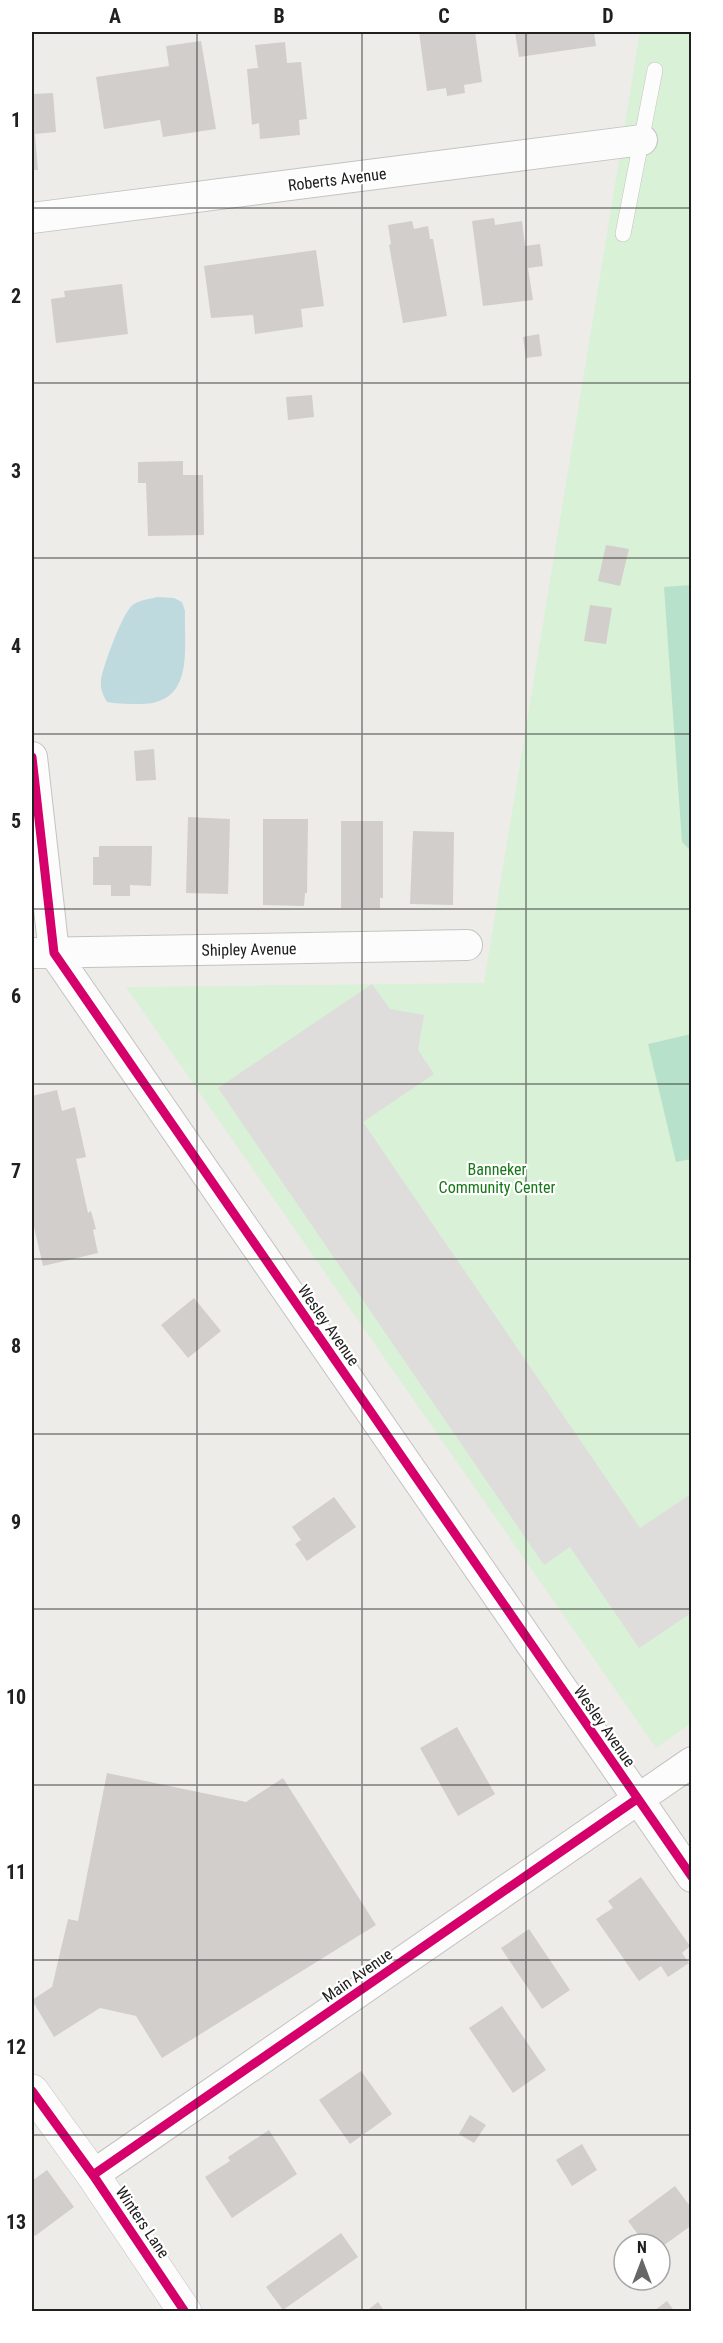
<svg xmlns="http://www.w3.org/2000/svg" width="723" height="2343" font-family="'Roboto Condensed',sans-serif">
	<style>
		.park { fill: #d9f1d7 }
		.pitch { fill: #b8e1cc }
		.parking { fill: #dedddc }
		.water { fill: #bfdade }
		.building { fill: #d1cecc }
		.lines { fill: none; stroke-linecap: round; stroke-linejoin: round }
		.service-casing { stroke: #c4c3c1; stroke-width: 16 }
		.minor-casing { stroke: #c4c3c1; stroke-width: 32 }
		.tertiary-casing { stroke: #c4c3c1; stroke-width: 34 }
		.service { stroke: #fcfcfc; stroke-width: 15 }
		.minor { stroke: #fcfcfc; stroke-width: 30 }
		.tertiary { stroke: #fcfcfc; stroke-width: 33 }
		.cycleway-casing { stroke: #fff; stroke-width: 13 }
		.cycleway { stroke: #d6006c; stroke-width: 9 }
		.grid { fill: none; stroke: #202020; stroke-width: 1.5; stroke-opacity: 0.55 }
		.labels { text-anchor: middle; stroke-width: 4.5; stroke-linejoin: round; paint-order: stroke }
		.street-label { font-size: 16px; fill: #202020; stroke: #fff }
		.park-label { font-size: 16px; fill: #157716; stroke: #fff }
		.neatline { fill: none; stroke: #202020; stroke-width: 2 }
		.grid-label { font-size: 20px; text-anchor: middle; font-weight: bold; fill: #202020 }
	</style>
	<rect width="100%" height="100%" fill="#eeece9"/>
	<path class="park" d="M640 32H691V1723L656 1748 126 987 484 983Z"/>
	<path class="pitch" d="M691 585H692L691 851 682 842 664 587Z
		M691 1034V1159L676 1162 648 1044Z"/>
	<path class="parking" d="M372 984 390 1009 424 1015 418 1050 434 1074 363 1122 640 1528 691 1494V1613L639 1648 570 1547 544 1565 218 1088Z"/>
	<path class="water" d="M157 597 174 598 182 602 185 611C184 650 195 704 140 704 129 704 118 704 107 702 103 695 100 689 101 680 103 667 123 610 134 604 140 600 150 599 157 597Z"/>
	<path class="building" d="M419 32H475L482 82 464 85 465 93 447 96 446 88 427 91Z
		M515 32H594L596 46 519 57Z
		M201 41 216 129 163 137 160 120 104 129 96 77 169 66 166 46Z
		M285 42 287 63 301 62 307 119 299 120 300 135 260 139 259 123 252 125 247 69 258 68 255 45Z
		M53 93 56 132 35 134 38 170H32V94Z
		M494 218 495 225 522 221 525 246 540 244 543 266 528 268 533 300 483 306 472 221Z
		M412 221 414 229 428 226 430 239H433L447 316 403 323 389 245 391 244 388 225Z
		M316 250 324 306 301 309 303 327 255 334 253 315 211 318 204 266Z
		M122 284 128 334 56 343 51 299 65 297 64 291Z
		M539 334 542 356 526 358 523 337Z
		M312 395 314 417 288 420 286 397Z
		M183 461V475H203L204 535 148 536 146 483H138V462Z
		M606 545 629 549 620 586 598 581Z
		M590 605 612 608 606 644 584 641Z
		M154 749 156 780 136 781 134 751Z
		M188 817 230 819 228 894 186 893Z
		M263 819H308L307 893H305L304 906 263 905Z
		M341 821H383V898H380V908H341Z
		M413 831 454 832 453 905 410 904Z
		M99 846H152L151 886 130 885V896H111V885H93V857H99Z
		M57 1090 62 1111 75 1107 86 1157 76 1159 88 1213 91 1211 96 1229 93 1230 98 1253 43 1266 32 1218V1096Z
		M194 1298 221 1331 188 1358 161 1325Z
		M334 1497 356 1527 307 1561 295 1544 301 1540 292 1527Z
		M457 1727 495 1794 458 1816 420 1748Z
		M107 1773 246 1802 283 1778 376 1925 162 2058 136 2016 100 2008 54 2037 32 2000 52 1987 68 1919 78 1921Z
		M641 1877 690 1946 682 1953 689 1963 668 1977 661 1966 639 1981 596 1919 613 1908 608 1901Z
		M529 1929 570 1990 542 2009 501 1948Z
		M502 2006 546 2070 513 2093 469 2028Z
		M361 2071 392 2114 350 2144 319 2100Z
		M470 2115 486 2125 474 2143 459 2134Z
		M269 2130 297 2174 232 2218 205 2177 230 2161 228 2157Z
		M582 2144 597 2170 572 2186 556 2160Z
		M47 2170 74 2207 35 2236 32 2231V2181Z
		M675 2186 692 2209V2225L660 2248V2244H645L628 2221Z
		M341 2233 358 2257 283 2310 266 2287Z
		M667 2301 675 2312H656L655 2310Z
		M378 2302 385 2312H365Z"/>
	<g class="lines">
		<defs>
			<path id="service" d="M623 234 655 70"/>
			<path id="minor" d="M32 218 642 140
				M32 757 54 953 692 1877
				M32 953 467 945
				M93 2175 692 1762"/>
			<path id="tertiary" d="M32 2091 93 2175 185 2312"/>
		</defs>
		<use href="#service" class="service-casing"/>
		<use href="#minor" class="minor-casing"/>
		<use href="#tertiary" class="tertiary-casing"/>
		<use href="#service" class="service"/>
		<use href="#minor" class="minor"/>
		<use href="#tertiary" class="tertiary"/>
		<defs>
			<path id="cycleway" d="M32 757 54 953 692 1877
				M32 2091 93 2175 185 2312
				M93 2175 637 1799"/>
		</defs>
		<use href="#cycleway" class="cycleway-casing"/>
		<use href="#cycleway" class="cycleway"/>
	</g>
	<path class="grid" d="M197 32V2312M362 32V2312M526 32V2312M32 208H692M32 383H692M32 558H692M32 734H692M32 909H692M32 1084H692M32 1259H692M32 1434H692M32 1609H692M32 1785H692M32 1960H692M32 2135H692"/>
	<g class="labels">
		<g class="street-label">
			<text transform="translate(337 179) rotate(-7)" y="6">Roberts Avenue</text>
			<text transform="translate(249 949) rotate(-1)" y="6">Shipley Avenue</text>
			<text transform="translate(329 1325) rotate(55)" y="6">Wesley Avenue</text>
			<text transform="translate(605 1726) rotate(55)" y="6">Wesley Avenue</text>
			<text transform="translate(357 1975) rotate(-35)" y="6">Main Avenue</text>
			<text transform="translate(143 2222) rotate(56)" y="6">Winters Lane</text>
		</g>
		<g class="park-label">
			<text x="497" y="1175">Banneker<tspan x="497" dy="18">Community Center</tspan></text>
		</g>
	</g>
	<rect width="723" height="2343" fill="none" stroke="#ffffff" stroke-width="66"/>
	<g transform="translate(642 2262)"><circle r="28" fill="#ffffff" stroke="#a6a6a6" stroke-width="1.5"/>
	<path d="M0-4.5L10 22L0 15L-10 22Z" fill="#686766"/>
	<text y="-9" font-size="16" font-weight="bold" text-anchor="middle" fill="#202020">N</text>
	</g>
	<rect x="33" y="33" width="657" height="2277" class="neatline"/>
	<g class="grid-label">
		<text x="115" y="23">A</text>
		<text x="279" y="23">B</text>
		<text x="444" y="23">C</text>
		<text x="608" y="23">D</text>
		<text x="16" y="127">1</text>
		<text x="16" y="303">2</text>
		<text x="16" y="478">3</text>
		<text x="16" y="653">4</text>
		<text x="16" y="828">5</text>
		<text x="16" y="1003">6</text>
		<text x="16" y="1178">7</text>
		<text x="16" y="1353">8</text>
		<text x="16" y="1529">9</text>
		<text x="16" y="1704">10</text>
		<text x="16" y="1879">11</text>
		<text x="16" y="2054">12</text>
		<text x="16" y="2229">13</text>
	</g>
</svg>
